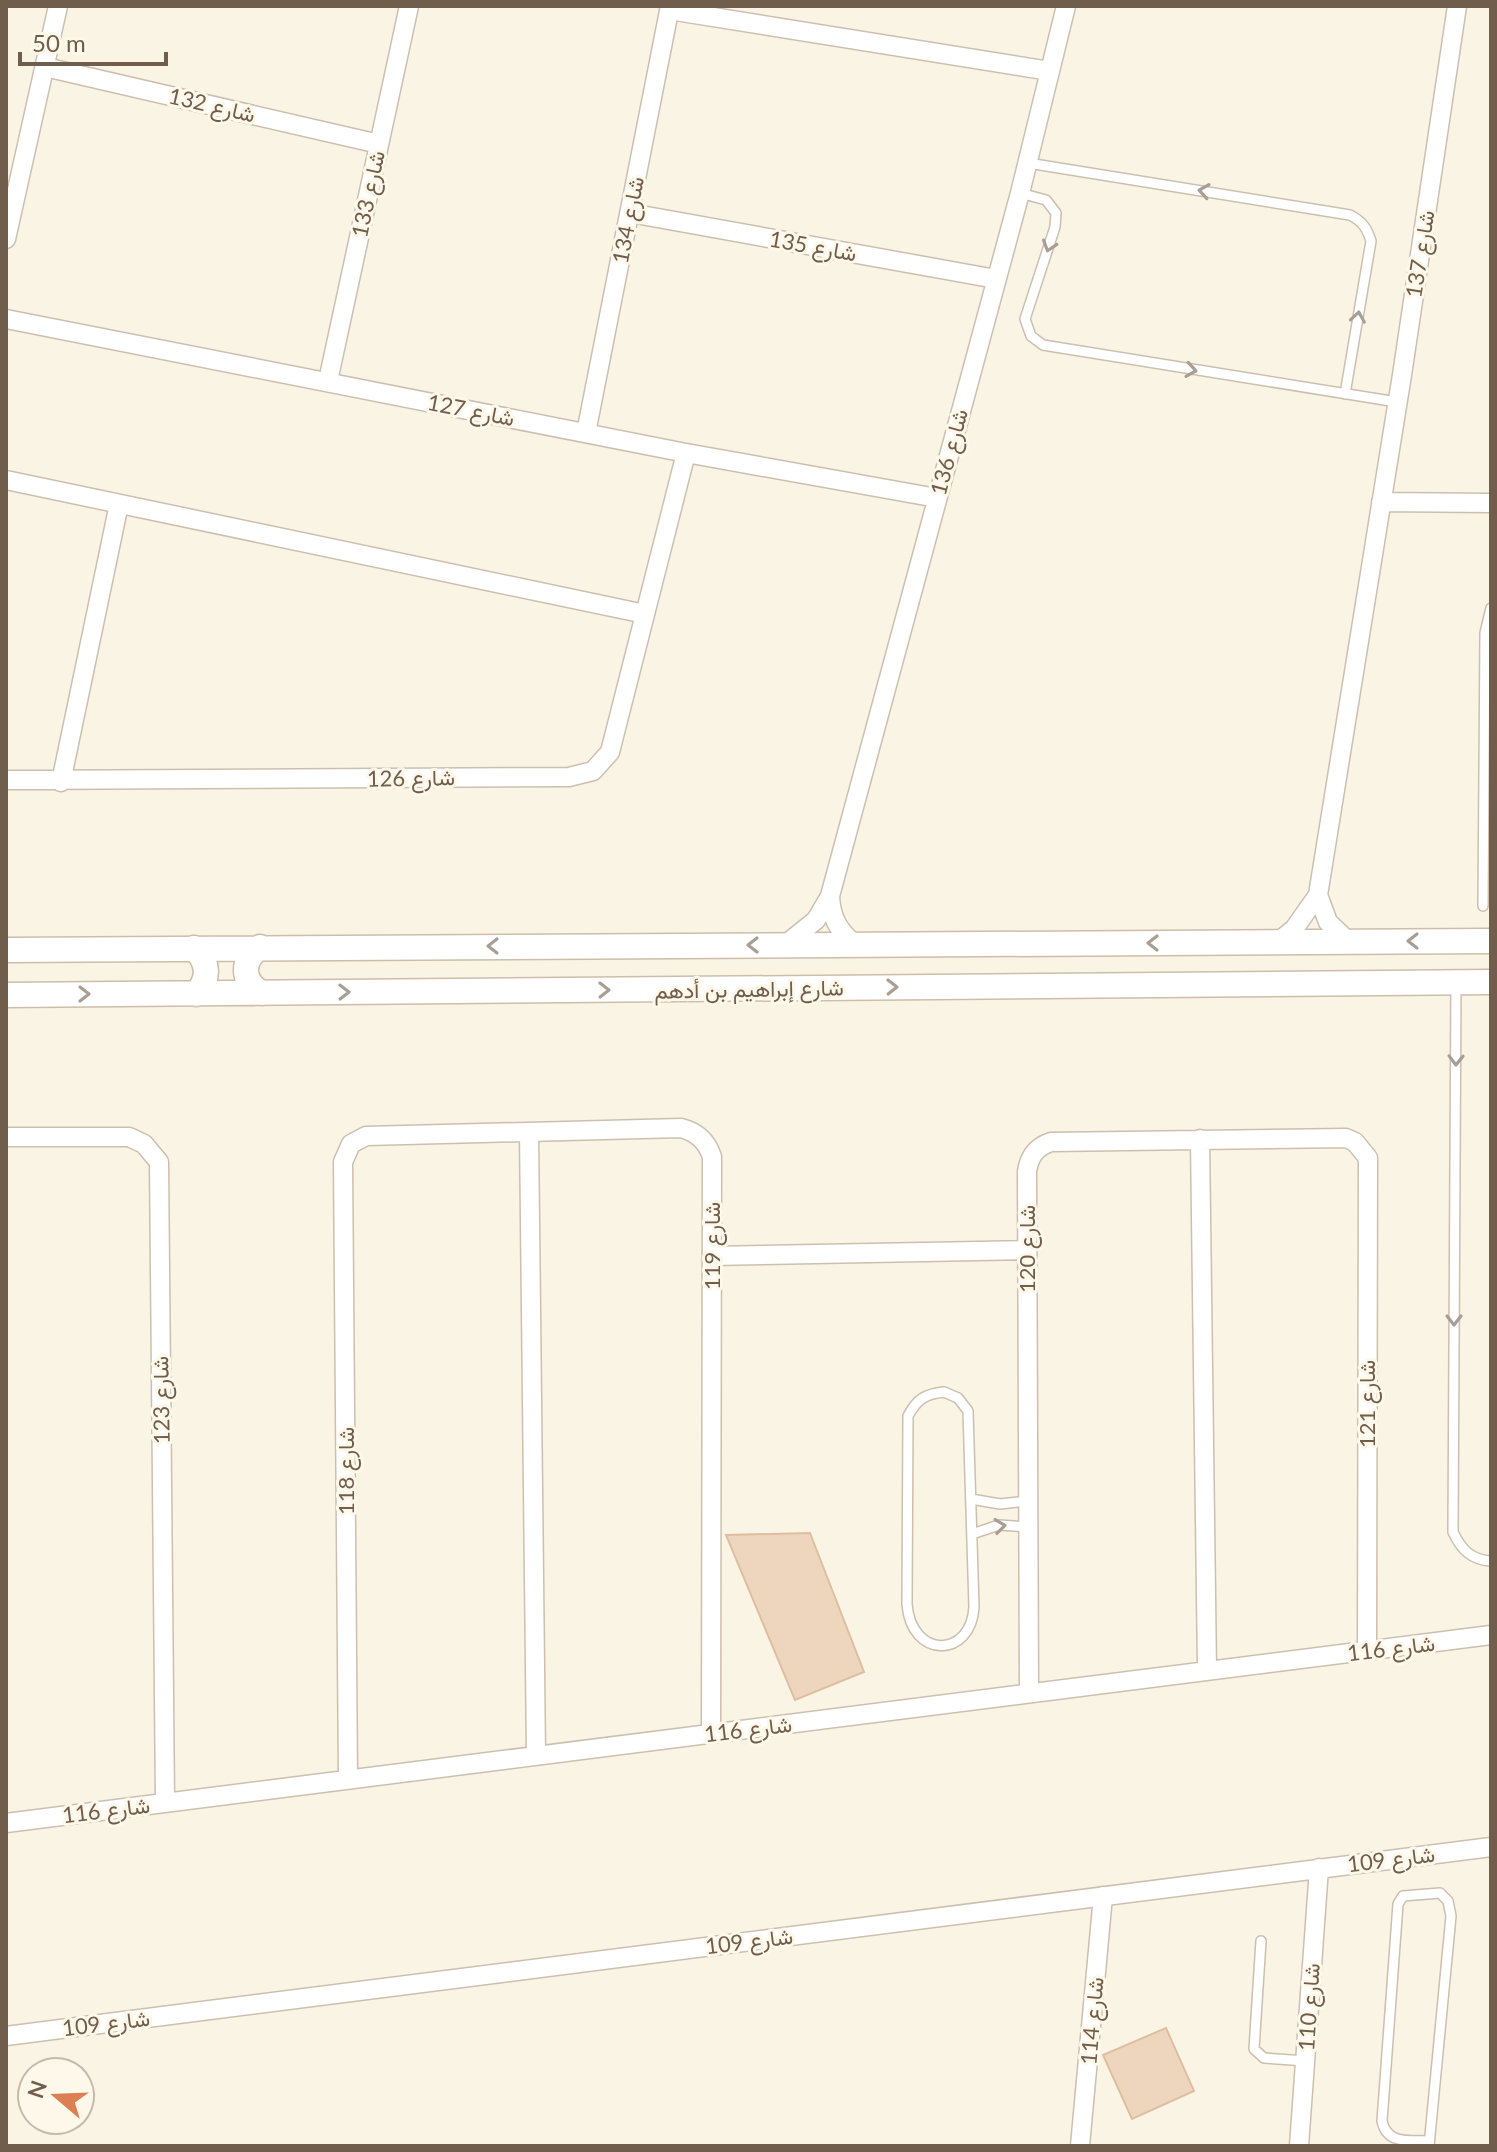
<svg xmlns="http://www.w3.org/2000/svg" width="1497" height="2152" font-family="Lato,Vazirmatn,sans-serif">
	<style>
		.building { fill: #eed6be; stroke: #dfbea0; stroke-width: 2 }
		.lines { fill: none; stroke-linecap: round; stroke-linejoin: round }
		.lane-casing { stroke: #cdbfaf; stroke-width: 12 }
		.street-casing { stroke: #cdbfaf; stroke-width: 21 }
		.secondary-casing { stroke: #cebdaa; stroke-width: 27 }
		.lane { stroke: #fff; stroke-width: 9 }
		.street { stroke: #fff; stroke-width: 18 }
		.secondary { stroke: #fff; stroke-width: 24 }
		.oneway { stroke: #aa9e94 }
		.labels { text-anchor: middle; stroke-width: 6; stroke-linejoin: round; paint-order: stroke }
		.street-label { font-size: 22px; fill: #715d4c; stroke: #fef8ea }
	</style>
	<rect width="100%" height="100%" fill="#faf4e4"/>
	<path class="building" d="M810 1533 864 1672 795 1700 726 1535Z
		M1166 2028 1194 2091 1132 2119 1103 2055Z"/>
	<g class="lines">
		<defs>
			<path id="lane" d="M1028 163 1350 215C1362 221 1367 228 1371 241L1345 394
				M1020 193 1046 200 1056 213 1055 227 1025 319 1031 336 1043 345 1397 402
				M1483 906 1485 633 1491 608
				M1456 982 1453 1532C1461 1549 1471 1560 1491 1561
				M944 1392 958 1398 968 1411 974 1607C971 1659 911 1659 907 1604L908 1416C917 1399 925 1394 944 1392Z
				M971 1499 1000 1504 1028 1501
				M972 1534 999 1525 1028 1527
				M1261 1941 1254 2049 1264 2058 1306 2061
				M1429 2146 1451 1916 1448 1901 1440 1893 1403 1896 1398 1904 1382 2121C1387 2145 1410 2140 1429 2141"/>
			<path id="street" d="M669 10 1050 71
				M45 67 379 144
				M630 213 996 279
				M6 239 58 6
				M6 319 686 453 937 498
				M328 381 409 6
				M586 433 670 6
				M6 480 645 614
				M1381 502 1491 503
				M6 780 569 777 593 771 610 752 686 453
				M61 782 119 504
				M1318 895 1328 922 1349 942
				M830 896C831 917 838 931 855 944
				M1278 942 1294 929 1318 895 1402 375 1457 6
				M785 945 816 920 830 896 1020 193 1066 6
				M529 1132 536 1756
				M6 1137H129L144 1144 159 1162 165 1802
				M1200 1139 1207 1671
				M712 1256 1027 1250
				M1029 1693 1027 1172C1029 1156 1036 1147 1051 1142L1346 1138 1355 1142 1368 1158 1367 1651
				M348 1779 343 1162 351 1144 366 1136 681 1128C697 1132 707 1141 712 1157L711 1733
				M6 1823 1491 1635
				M6 2036 1491 1847
				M1080 2146 1103 1896
				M1299 2146 1319 1868"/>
			<path id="secondary" d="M260 947C241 960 241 982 262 993
				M194 948C209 962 210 979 196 994
				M6 950 1491 941
				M6 995 1491 982"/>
		</defs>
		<use href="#lane" class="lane-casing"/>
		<use href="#street" class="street-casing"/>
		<use href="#secondary" class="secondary-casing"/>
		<use href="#lane" class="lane"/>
		<use href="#street" class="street"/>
		<use href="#secondary" class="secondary"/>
	</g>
	<defs><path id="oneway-chevron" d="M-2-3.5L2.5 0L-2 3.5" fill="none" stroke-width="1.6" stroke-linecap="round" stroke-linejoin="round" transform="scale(2)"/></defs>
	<g class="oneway">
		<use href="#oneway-chevron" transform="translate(1204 191) rotate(-171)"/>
		<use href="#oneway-chevron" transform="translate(1049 246) rotate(108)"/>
		<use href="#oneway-chevron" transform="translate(1358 317) rotate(-81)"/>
		<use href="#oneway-chevron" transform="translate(1191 370) rotate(9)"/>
		<use href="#oneway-chevron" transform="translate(1413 941) rotate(180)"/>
		<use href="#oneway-chevron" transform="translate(1153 943) rotate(180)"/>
		<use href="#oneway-chevron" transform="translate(753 945) rotate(180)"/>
		<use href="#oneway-chevron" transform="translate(493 946) rotate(180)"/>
		<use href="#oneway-chevron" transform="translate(892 987) rotate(-1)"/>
		<use href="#oneway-chevron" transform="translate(604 990) rotate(-1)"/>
		<use href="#oneway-chevron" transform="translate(344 992) rotate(-1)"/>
		<use href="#oneway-chevron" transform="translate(84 994)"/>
		<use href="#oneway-chevron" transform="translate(1456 1060) rotate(91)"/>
		<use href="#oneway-chevron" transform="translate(1454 1320) rotate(90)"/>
		<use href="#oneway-chevron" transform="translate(1000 1526) rotate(-7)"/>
	</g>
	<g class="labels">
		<g class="street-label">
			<text transform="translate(212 105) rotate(13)" y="8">شارع 132</text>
			<text transform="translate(368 194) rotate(-78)" y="8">شارع 133</text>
			<text transform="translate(628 220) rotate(-79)" y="8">شارع 134</text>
			<text transform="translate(813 246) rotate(10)" y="8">شارع 135</text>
			<text transform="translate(1420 254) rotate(-81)" y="8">شارع 137</text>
			<text transform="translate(471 410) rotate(11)" y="8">شارع 127</text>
			<text transform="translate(949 452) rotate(-75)" y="8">شارع 136</text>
			<text transform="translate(411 778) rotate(-1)" y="8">شارع 126</text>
			<text transform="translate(749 989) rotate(-1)" y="8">شارع إبراهيم بن أدهم</text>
			<text transform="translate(712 1246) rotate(-90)" y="8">شارع 119</text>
			<text transform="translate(1027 1249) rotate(-90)" y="8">شارع 120</text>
			<text transform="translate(161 1400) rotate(-91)" y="8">شارع 123</text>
			<text transform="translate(1367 1404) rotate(-90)" y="8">شارع 121</text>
			<text transform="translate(346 1471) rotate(-90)" y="8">شارع 118</text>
			<text transform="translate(1391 1648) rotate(-7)" y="8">شارع 116</text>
			<text transform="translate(748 1729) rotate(-7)" y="8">شارع 116</text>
			<text transform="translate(106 1810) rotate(-7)" y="8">شارع 116</text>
			<text transform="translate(1391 1859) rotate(-7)" y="8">شارع 109</text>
			<text transform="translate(749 1941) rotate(-7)" y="8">شارع 109</text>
			<text transform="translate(1309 2007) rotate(-86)" y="8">شارع 110</text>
			<text transform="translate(1092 2021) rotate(-85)" y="8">شارع 114</text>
			<text transform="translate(106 2023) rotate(-7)" y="8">شارع 109</text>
		</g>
	</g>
	<rect width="1497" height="2152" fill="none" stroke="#715d4c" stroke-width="16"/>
	<g transform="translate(56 2096) rotate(289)"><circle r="38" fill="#fef8ea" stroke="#c6baab" stroke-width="2"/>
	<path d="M0-6L14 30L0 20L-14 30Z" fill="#dc7f52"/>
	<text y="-12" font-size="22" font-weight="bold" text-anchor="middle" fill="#715d4c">N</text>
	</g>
	<path d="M20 52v12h146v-12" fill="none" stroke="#715d4c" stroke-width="4"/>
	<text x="32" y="52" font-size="24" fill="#715d4c" stroke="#fef8ea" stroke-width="6" paint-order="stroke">50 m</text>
</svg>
